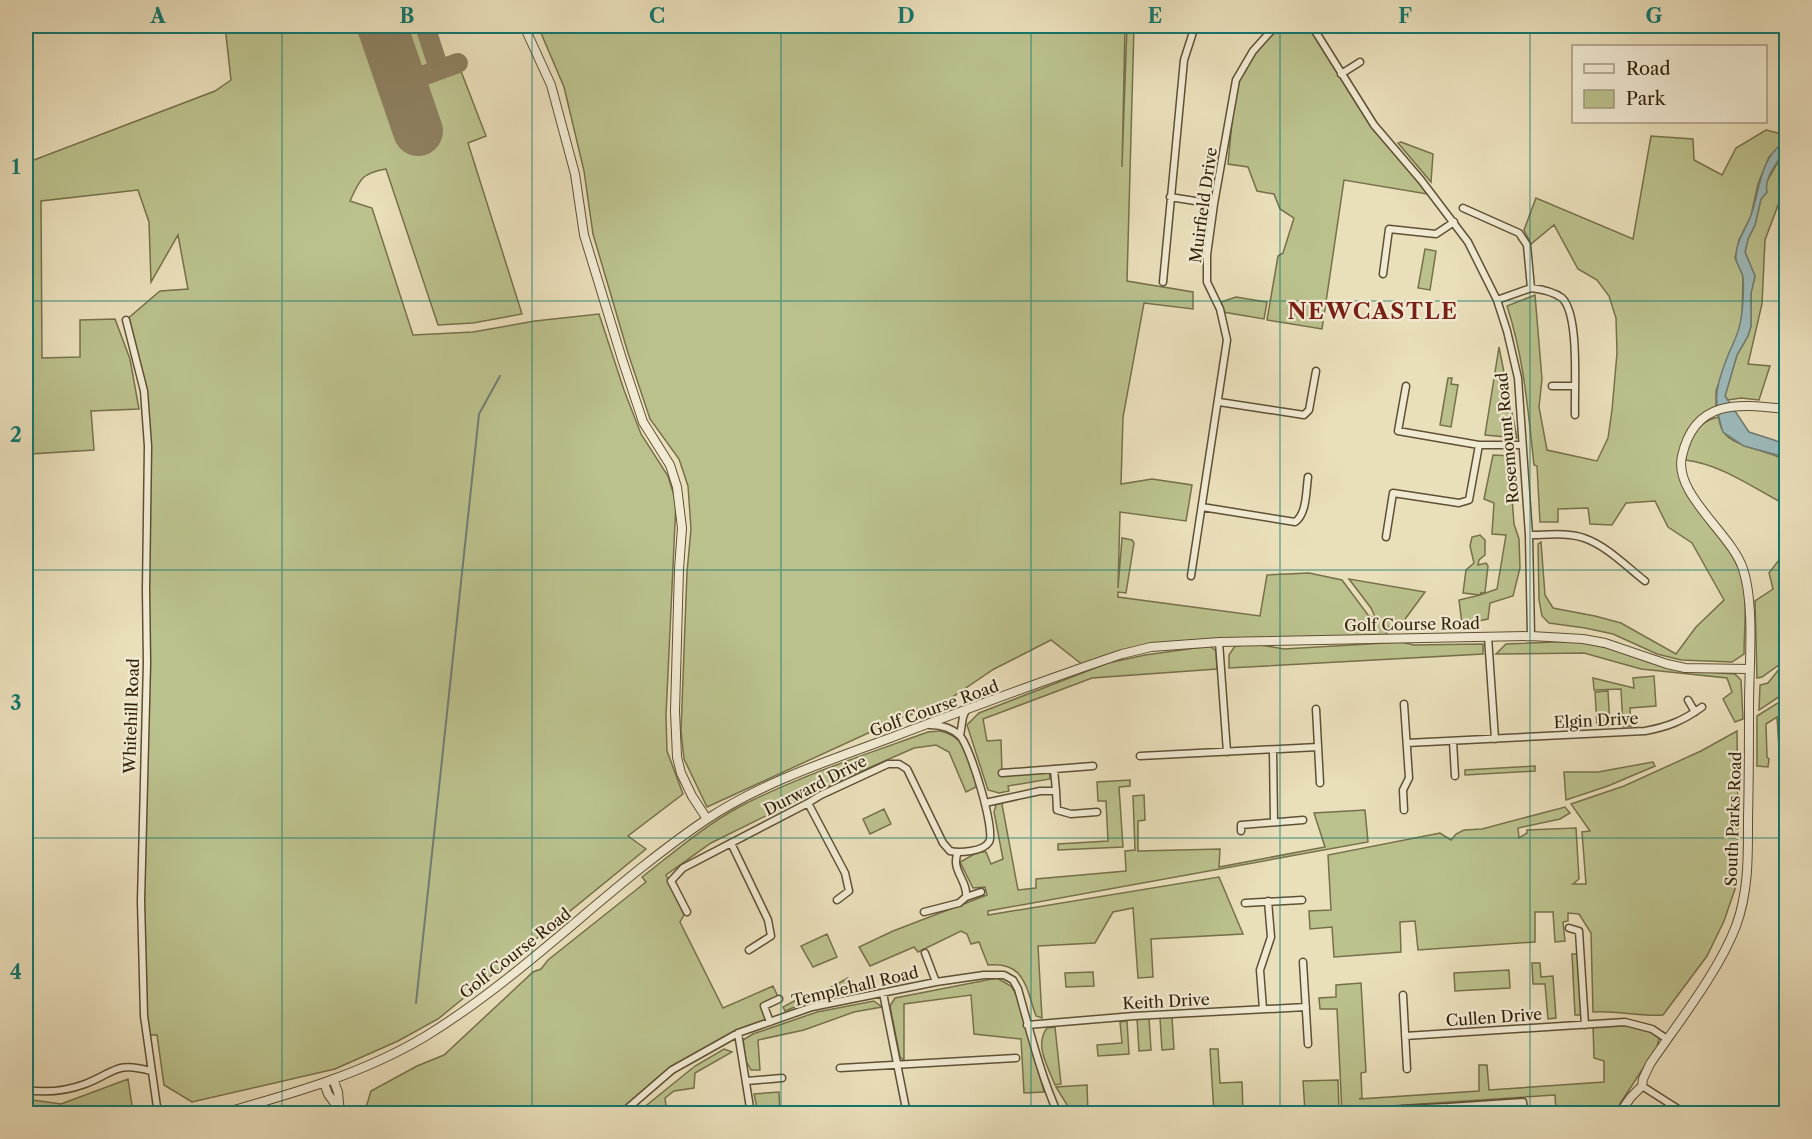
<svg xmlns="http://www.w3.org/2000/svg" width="1812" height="1139" font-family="'Libre Caslon Text',serif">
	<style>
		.green { fill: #bbc18d; stroke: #76704a; stroke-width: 1.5 }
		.water { fill: #9dbabb; stroke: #727c73; stroke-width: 1.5 }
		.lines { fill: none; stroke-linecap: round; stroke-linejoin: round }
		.stream { stroke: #727c73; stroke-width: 2 }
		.taxiway { stroke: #8e8061; stroke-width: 20 }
		.runway { stroke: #8e8061; stroke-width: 50 }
		.minor-casing { stroke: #5f5034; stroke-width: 9 }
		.tertiary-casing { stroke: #5f5034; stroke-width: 10 }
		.minor { stroke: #f1ead3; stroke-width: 6 }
		.tertiary { stroke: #f1ead3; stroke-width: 8 }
		.grid { fill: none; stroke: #0f766e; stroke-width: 1.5; stroke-opacity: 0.55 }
		.labels { text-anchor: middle; stroke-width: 4.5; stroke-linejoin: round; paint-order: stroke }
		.street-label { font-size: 16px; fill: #312007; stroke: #f1ead3 }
		.district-label { font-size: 22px; font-weight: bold; letter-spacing: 1.5px; fill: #7a1f14; stroke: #f1ead3 }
		.neatline { fill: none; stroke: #0f766e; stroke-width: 2 }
		.grid-label { font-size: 20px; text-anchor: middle; font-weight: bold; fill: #0f766e }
	</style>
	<rect width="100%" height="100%" fill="#eadfbb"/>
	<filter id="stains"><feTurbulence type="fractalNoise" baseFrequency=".00333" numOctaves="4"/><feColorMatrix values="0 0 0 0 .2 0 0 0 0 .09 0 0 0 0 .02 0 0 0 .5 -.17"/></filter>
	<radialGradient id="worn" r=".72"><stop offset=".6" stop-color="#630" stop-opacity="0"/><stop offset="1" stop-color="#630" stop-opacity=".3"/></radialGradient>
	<path class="green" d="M225 26H369L395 101 390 106 400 137 425 129C420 114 408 95 420 82L459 66 486 136 468 143 522 314 473 323 438 325 386 169C362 173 360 179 350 201L372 208 413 335 473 332 535 321 599 314 624 390 641 434 668 476 676 502 666 716 667 751 683 794 628 836 646 849 438 1019 398 1041 335 1069 192 1102 164 1085 157 1035H146L142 953 147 533 144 391 126 320 160 291 188 289 178 235 151 282 149 222 138 190 41 201 42 358 80 357V320L115 319 130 359 139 409 91 411 94 450 30 454V566L26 567V163L215 91 231 80Z
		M390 26H417L430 62 428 70C418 75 411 72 404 65Z
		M538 26H1125L1122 167 1127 26H1134L1127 281 1193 292V309L1144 303 1123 417 1121 484 1152 479 1192 485 1186 521 1120 512 1118 588 1122 538 1132 540 1134 543 1126 593 1118 592V597L1260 616 1267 575 1309 573 1342 580 1368 615 1376 619 1371 608 1349 579 1425 592 1400 626 1383 628 1390 638 1177 644 1084 666 1051 640 994 669 942 704 901 718 707 807 684 759 681 731 687 572 691 529 688 486 679 459 650 419 628 353 593 234 584 171 564 87Z
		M1281 26H1312L1374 125 1433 195 1344 180 1322 329 1267 320 1278 256 1283 253 1294 218 1280 209 1274 194 1257 191 1248 167 1228 164 1236 80 1253 51Z
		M1766 130 1786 135V141L1769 157 1758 184 1751 216 1739 240 1735 258 1743 276 1742 316 1739 332 1728 356 1716 391V408L1688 435 1683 477C1701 504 1734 544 1742 575 1748 600 1744 629 1744 654L1732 662 1681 660 1657 654 1613 634 1585 628 1549 623 1542 616 1539 600 1538 544 1541 542 1545 595 1553 608 1595 616 1621 623 1676 654 1696 627 1724 600 1692 543 1668 527 1655 501 1626 503 1612 525 1590 524 1588 508 1558 509V522H1540L1537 466 1534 465C1528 411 1524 358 1507 306L1535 295 1542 379 1539 407 1547 450 1597 461 1608 438 1612 410 1617 353 1616 318 1609 296 1597 280 1578 269 1554 225 1531 244 1524 230 1536 198 1633 239 1651 136 1693 139 1694 160 1722 175 1736 148Z
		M1401 142 1433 154 1431 182 1398 143Z
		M1786 152V184L1765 240 1762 304 1748 364 1770 366 1759 400 1741 398 1728 400 1725 396 1737 355 1748 336 1751 326V293L1755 276 1745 252 1748 239 1755 225 1761 199 1767 192 1765 185 1783 153Z
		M1425 249 1436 251 1430 290 1418 288Z
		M1236 297 1267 302 1264 319 1223 312 1221 302Z
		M1499 347 1517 438 1485 435Z
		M1448 378H1452L1451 384 1458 385 1451 427 1440 425Z
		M1718 417C1720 421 1720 427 1723 431 1733 448 1770 450 1786 461V505C1755 489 1721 464 1685 460 1687 439 1697 422 1718 417Z
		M1493 455 1512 456 1515 475 1512 497 1514 524 1519 539 1520 568 1513 596 1490 603 1488 619 1462 624 1459 600 1480 595 1463 593 1466 570 1474 563 1470 546 1472 537 1480 535 1485 540V555L1479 560 1478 565 1486 563 1488 566 1485 592 1481 594V592L1480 595 1497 589 1506 535 1492 534 1494 503 1484 499Z
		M1786 551V692L1759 710 1760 685 1768 683 1780 668 1779 665 1762 677 1757 678 1755 601 1773 589 1769 573Z
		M1578 641 1612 649 1651 663 1680 670 1735 674 1741 680 1743 719 1735 722 1723 699 1732 692 1727 678 1641 669 1584 653 1496 654 1506 644Z
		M1401 642 1414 645 1483 644V654L1229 668V655L1235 646 1255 644 1284 649Z
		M1210 646 1216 651 1217 669 1092 678 983 719 987 741 1001 740 1002 773 1049 770 1050 779 1008 786 1009 791 999 793 988 790 967 725 979 713 1108 663 1145 655Z
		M1654 676 1656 706 1630 708 1631 726 1623 727 1621 689 1594 690 1593 678 1634 688 1633 678Z
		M1608 691 1610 726H1597L1595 692Z
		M1786 698V766L1780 764 1777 717 1766 724 1767 757 1769 759 1768 767 1757 766V716Z
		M940 731C968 737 971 761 980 785L966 792 949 752 936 745 914 748 810 794 711 843 666 875 684 915 680 922 723 1008 773 986 779 999 764 1006 770 1022 738 1033 672 1070 621 1113 364 1114 371 1091 417 1066 444 1055 533 972 541 969 548 960 646 882 642 877C673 853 704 826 739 807 799 776 864 755 928 732Z
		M1737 731 1738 822 1735 889 1724 921 1707 956 1663 1015C1639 1017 1617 1010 1593 1012L1591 933 1579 914 1568 913V921L1563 922 1565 941 1555 942 1553 912H1535V942L1418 950 1415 921 1400 922 1401 952 1334 957 1332 927 1310 929 1309 911 1331 910 1328 855 1440 833 1451 840 1456 834 1464 830 1482 829 1565 807 1570 813 1560 819 1518 828 1519 838 1527 833V830L1576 828 1579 879 1573 884H1586L1582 832 1590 831 1571 804 1624 786 1701 751Z
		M1653 762 1655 766 1608 786 1566 800 1564 772H1598Z
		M1535 766V771L1465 775V770Z
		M1130 780V786L1119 787 1123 847 1058 850V844L1108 841 1106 801H1098L1097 782Z
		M1144 795 1145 820 1138 821V851L1220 849 1219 867 1325 847 1314 813 1365 810 1368 842 988 911V915L1219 877 1243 934 1151 939 1153 977 1138 978 1133 908 1113 912 1095 943 1038 946 1042 1018 1036 1016C1026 988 1025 961 988 965L979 942 971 944 967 934 961 931 918 952 914 947 870 966 859 947 893 931 987 895 985 887 973 888 960 862 978 852H986L991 864 1003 859 994 812 996 805 1001 799 1018 890 1036 888V879L1126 871 1125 851 1135 850 1133 796Z
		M884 809 891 824 870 834 863 819Z
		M827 934 837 957 813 967 801 946Z
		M1572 954H1579L1582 1015H1575Z
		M1532 963H1540L1541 977 1553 976 1556 1018 1548 1019 1545 984H1533Z
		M1509 970 1510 988 1455 991 1454 973Z
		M1093 972 1094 986 1066 987 1065 973Z
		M848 978 854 983 813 1003 797 1006 785 1011 783 1007 796 1000 813 997Z
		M997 978 1011 986 1019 999 1044 1092 1024 1093 1021 1039 974 1034 971 995 904 1004V1060L900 1057 890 1006 895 998Z
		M1361 983 1366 1072 1361 1073 1362 1098 1359 1099 1479 1091V1065H1487L1489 1090 1604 1082V1061L1594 1058 1593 1024 1625 1022 1660 1035 1657 1047 1614 1113H1556L1555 1095 1376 1107 1375 1113H1342L1337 1009H1320L1319 998 1336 997V985Z
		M874 1001 882 1007 854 1012 804 1030 758 1040 760 1070H751L746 1061 743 1040 753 1034 817 1012Z
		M1172 1017 1174 1049 1162 1050 1160 1018Z
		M1149 1018 1151 1050 1139 1051 1137 1019Z
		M1127 1021 1129 1054 1098 1056 1097 1045 1122 1043 1120 1022Z
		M1055 1027 1061 1084 1055 1085C1048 1067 1034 1045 1047 1028Z
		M724 1049 732 1052 695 1073 694 1088 674 1091 665 1098 667 1113H637L695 1066Z
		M1210 1049H1218L1220 1083 1242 1082 1243 1112 1214 1113Z
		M128 1079 133 1112 131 1113H26V1099L61 1104Z
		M1338 1080 1339 1108 1305 1111 1303 1081Z
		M1087 1085 1088 1113H1072L1056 1087Z
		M779 1092 780 1113H758L754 1094Z"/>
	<path class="water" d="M1786 141V152L1783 153C1776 165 1764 178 1767 192L1761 199 1755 225 1748 239 1745 252 1755 276 1751 293V326L1748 336 1737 355 1725 396 1749 432 1774 440 1786 445V461L1777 455 1744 446 1723 432C1712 399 1716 385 1729 353 1734 341 1740 331 1741 318 1743 310 1744 286 1743 277 1742 270 1735 263 1736 256 1736 242 1745 230 1750 218 1760 192 1759 157 1786 141Z"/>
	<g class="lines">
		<path class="stream" d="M416 1003 479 414 500 376"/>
		<path class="taxiway" d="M425 26 437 63 436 69 432 73
			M395 63 401 74 414 79 458 63
			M409 103C407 92 410 84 420 78"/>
		<path class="runway" d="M382 26 418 131"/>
		<defs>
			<path id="minor" d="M1312 26 1374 125 1421 180 1468 242 1497 300 1507 331 1518 378 1529 535 1531 636
				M1341 74 1360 62
				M1170 197 1214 204
				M1463 208 1519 233 1527 245 1531 288C1540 289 1554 292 1562 298 1580 315 1574 390 1575 415
				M1383 274 1389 229 1436 234 1454 222
				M1163 282 1184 60 1195 26
				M1497 300 1531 288
				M126 320 144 391 148 446 146 590 147 663 141 901 144 1016 158 1114
				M1406 386 1398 431 1479 445H1522
				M1552 386H1574
				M1219 402 1304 415 1309 410 1316 371
				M1202 507 1295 522C1307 514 1306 490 1308 477
				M1529 535C1546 535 1568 532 1584 538 1607 546 1627 567 1645 581
				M1386 537 1393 493 1459 503 1469 500 1479 445
				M1191 576 1227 340 1220 309 1207 282V255L1214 204 1236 80 1253 51 1271 31 1281 26
				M1488 637 1495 739
				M1219 642 1227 752
				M1688 700 1695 712
				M1316 709 1320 783
				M960 736 963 717 966 710
				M1453 741 1455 776
				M1407 743 1645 731C1667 727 1683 721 1702 707
				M1273 750 1274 822
				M1140 756 1318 747
				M1054 769 1056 791
				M1002 773 1093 766
				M808 803 845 873 849 891 837 900
				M985 803 1040 791H1056L1057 810 1071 814 1097 812
				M1404 810 1403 790 1409 778 1404 704
				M1241 831V825L1303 820
				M731 843 768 920 771 936 749 950
				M966 897 981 892
				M1245 903 1302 900
				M687 912 671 881 683 868 808 803 821 795 888 764H899L907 769 943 843 950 851C959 853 983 852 989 842 996 831 970 746 960 736 952 728 941 725 930 725
				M924 912 959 903 966 897C968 880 950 870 958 852
				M1569 928 1579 931 1585 1025
				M925 953 936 982
				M1303 962 1308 1044
				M883 993 907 1114
				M1403 995 1407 1069
				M1263 1009 1260 970 1271 937 1268 901
				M770 1022 764 1006 779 999
				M1027 1025 1134 1016 1306 1007
				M738 1033 751 1114
				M1405 1036 1625 1022 1652 1029 1667 1039
				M840 1068 1016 1058
				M747 1081 782 1078
				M1642 1086 1686 1114
				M26 1090C46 1093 66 1091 85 1084 116 1072 115 1061 151 1071
				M1402 1109 1449 1107
				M1307 1112V1114
				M621 1114 672 1070 738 1033 812 1007 936 982 984 975H1004L1013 980 1018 989C1030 1031 1040 1073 1058 1114
				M1449 1114V1107L1523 1102 1524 1114"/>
			<path id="tertiary" d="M524 26 551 85 575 174 584 235 622 359 643 422 670 465 677 487 682 528 679 569 675 711 677 757 681 773 692 796 707 819
				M333 1079 338 1092 340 1114
				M324 1083 328 1094 338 1108
				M220 1114C291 1094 363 1074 426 1036 527 974 609 885 707 819 763 782 828 761 890 738 967 709 1044 680 1122 654L1151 647 1219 642 1531 636 1583 639 1605 643 1667 664 1685 668 1749 669
				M1619 1114 1631 1097 1642 1086 1643 1079 1650 1064C1678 1023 1719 971 1736 926 1749 891 1748 854 1748 818 1749 780 1749 742 1749 705 1749 666 1755 605 1743 569 1732 534 1673 494 1682 456 1695 398 1739 404 1786 409"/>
		</defs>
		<use href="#minor" class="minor-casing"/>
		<use href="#tertiary" class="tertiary-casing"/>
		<use href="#minor" class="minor"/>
		<use href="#tertiary" class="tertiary"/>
	</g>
	<path class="grid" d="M282 26V1114M532 26V1114M781 26V1114M1031 26V1114M1280 26V1114M1530 26V1114M26 301H1786M26 570H1786M26 838H1786"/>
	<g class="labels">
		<g class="street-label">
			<text transform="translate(1203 205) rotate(-82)" y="6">Muirfield Drive</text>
			<text transform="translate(1507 438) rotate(-95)" y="6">Rosemount Road</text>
			<text transform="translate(1412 624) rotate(-1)" y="6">Golf Course Road</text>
			<text transform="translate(934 708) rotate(-20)" y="6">Golf Course Road</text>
			<text transform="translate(131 716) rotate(-88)" y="6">Whitehill Road</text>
			<text transform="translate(1596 720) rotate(-3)" y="6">Elgin Drive</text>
			<text transform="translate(815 785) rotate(-27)" y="6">Durward Drive</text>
			<text transform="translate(1733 819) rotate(-88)" y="6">South Parks Road</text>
			<text transform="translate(515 953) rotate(-38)" y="6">Golf Course Road</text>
			<text transform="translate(855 986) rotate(-13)" y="6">Templehall Road</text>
			<text transform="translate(1166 1001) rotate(-3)" y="6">Keith Drive</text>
			<text transform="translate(1494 1017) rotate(-4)" y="6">Cullen Drive</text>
		</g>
		<g class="district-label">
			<text x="1373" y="319">NEWCASTLE</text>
		</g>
	</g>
	<rect width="1812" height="1139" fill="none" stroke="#eadfbb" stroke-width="66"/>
	<rect x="1572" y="45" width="195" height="78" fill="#f1ead3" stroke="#a49981" stroke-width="1.5"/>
	<rect x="1584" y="64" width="30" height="9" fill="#f1ead3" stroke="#a49981" stroke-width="1.5"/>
	<text x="1626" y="75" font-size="18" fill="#312007">Road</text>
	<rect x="1584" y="90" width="30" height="18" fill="#bbc18d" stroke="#a49981" stroke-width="1.5"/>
	<text x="1626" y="105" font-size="18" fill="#312007">Park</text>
	<rect x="33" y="33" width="1746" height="1073" class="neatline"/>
	<g class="grid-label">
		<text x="158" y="23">A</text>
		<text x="407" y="23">B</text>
		<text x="657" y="23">C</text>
		<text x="906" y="23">D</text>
		<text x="1155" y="23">E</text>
		<text x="1405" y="23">F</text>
		<text x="1654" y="23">G</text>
		<text x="16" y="174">1</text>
		<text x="16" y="442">2</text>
		<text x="16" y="710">3</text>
		<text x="16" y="979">4</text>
	</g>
	<rect width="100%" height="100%" filter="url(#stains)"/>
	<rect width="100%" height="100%" fill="url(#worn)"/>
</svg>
